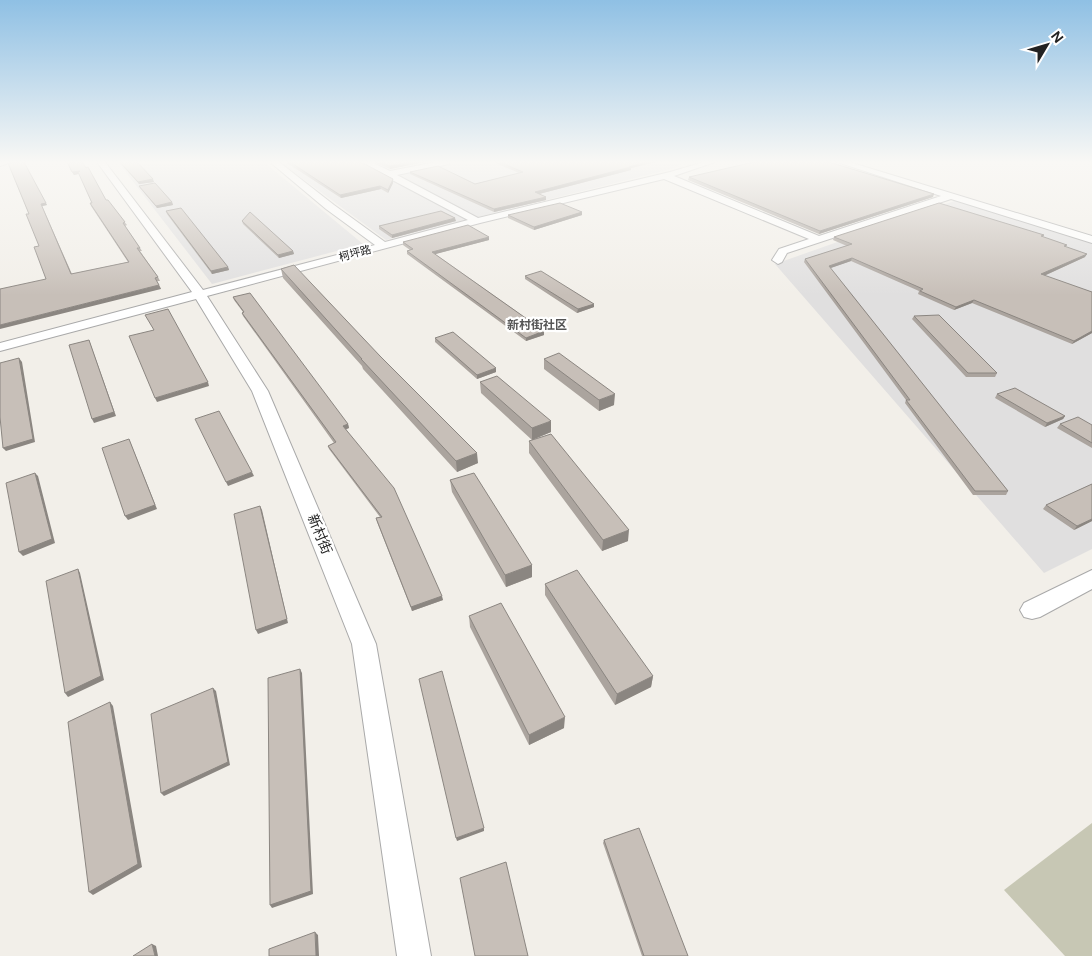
<svg xmlns="http://www.w3.org/2000/svg" width="1092" height="956" viewBox="0 0 1092 956" font-family="'DM Sans','Noto Sans SC',sans-serif">
<style>
.residential{fill:#e0dfdf}
.construction{fill:#c7c7b4}
.lines{fill:none;stroke-linecap:round;stroke-linejoin:round}
.minor-casing{stroke:#a9a9a9;stroke-width:2}
.minor{fill:#fff;fill-rule:evenodd}
.wall{fill:#aba49e}
.shaded-wall{fill:#8b8681}
.building{fill:#c7bfb8;stroke:#8b8681}
.labels{text-anchor:middle;dominant-baseline:central;stroke-width:4.5;stroke-linejoin:round;paint-order:stroke}
.far-street-label{font-size:11px;fill:#222;stroke:#fff}
.far-neighbourhood-label{font-size:12px;font-weight:bold;fill:#555;stroke:#fff}
.street-label{font-size:14px;fill:#222;stroke:#fff}
</style>
<rect width="100%" height="100%" fill="#f2efe9"/>
<path class="residential" d="M118 162H264L363 244 212 284Z
M280 162H363L391 177 458 162H686L671 169 386 240Z
M957 200 1092 243V549L1044 573 775 264Z"/>
<path class="construction" d="M1092 823V956H1065L1004 890Z"/>
<g class="lines">
<g class="minor-casing">
<path id="minor" d="M0 162H12L0 166Z
M97 162H105L203 290 375 245 326 209 270 162H279L334 205 385 242 468 220 362 164 361 162H371L390 171 436 162H450L449 164 397 175 478 218 670 172 704 162H715L674 176 819 236 941 196 837 162H849L1092 236V243L951 199 787 253 782 262 778 264 772 260 779 249 809 239 664 179 480 223 207 296 268 391 376 644 431 956H397L352 644 252 391 196 299 0 351V343L192 292Z
M1092 570V589L1040 617 1032 619 1024 617 1020 610 1024 603Z"/>
</g>
<use href="#minor" class="minor"/>
</g>
<path class="wall" d="M67 162 106 200 127 225 125 226 140 248 142 251H140L158 277 160 281H157L161 289 46 279 39 246 29 214 8 163 47 205 42 206 72 274 128 262 91 206 90 203H92L79 174 74 175Z
M119 162H137L154 182 139 184Z
M287 162H360L393 183 388 193 381 189 341 198 287 163Z
M374 162H425L390 169Z
M493 162H656L631 168V170L539 194 546 200 494 212 410 174V172L475 184 519 173Z
M689 177 933 197 819 234 688 180Z
M139 186 172 202 173 205 157 208 140 188Z
M166 211 228 267 229 270 212 274 167 214Z
M582 212V215L534 230 508 218V215Z
M242 221 293 251 294 254 279 258 243 224Z
M456 221 392 238 379 229V226Z
M1044 235 1043 237 1066 247 1085 257 1044 276 1092 292V333L1072 344 972 303 954 310 918 294 919 291 851 261 830 268 1008 491 1006 495H973L905 403 906 400 804 262 805 259 847 246 833 240 834 237Z
M489 240 435 254 544 331V335L526 341 407 254V251L410 250 403 245V242Z
M281 269 478 463 457 472 363 369 362 366 283 278Z
M525 276 594 307 577 313 525 279Z
M233 297 348 424 349 428 346 429 443 600 412 611 377 522 376 518 380 517 329 449 328 446 334 443 243 316 242 313 243 312 234 300Z
M914 316 997 373 995 377H966L912 319Z
M435 338 496 372 477 379 435 342Z
M544 359 614 405 599 411 544 369Z
M480 382 551 432 532 440 481 393Z
M997 394 1065 416 1063 419 1045 427 995 398Z
M1060 424 1092 425V448L1057 428Z
M529 441 628 541 602 551 529 453Z
M450 480 532 565V577L506 587 452 492Z
M1092 484V521L1074 530 1043 509 1046 505Z
M545 584 653 676 651 687 615 705 545 595Z
M469 616 564 728 529 745 470 627Z
M604 840 688 956H642L603 843Z"/>
<path class="shaded-wall" d="M412 162H425L390 169V166Z
M647 162H656L631 168V170L535 195V192Z
M80 171 81 173 74 175 72 172Z
M153 179 154 182 139 184 138 182Z
M393 179V183L388 193V190Z
M380 186 381 189 341 198 340 195Z
M934 194 933 197 819 234 820 231Z
M546 197V200L494 212V209Z
M172 202 173 205 157 208 156 206Z
M46 203 47 205 42 206 41 204Z
M582 212V215L534 230V227Z
M455 218 456 221 392 238V235Z
M489 237V240L432 255V252Z
M293 251 294 254 279 258 278 255Z
M1087 254 1085 257 1039 278 1041 274Z
M852 258 851 261 828 269 829 266Z
M228 267 229 270 212 274 211 271Z
M159 285 161 289 0 329V325Z
M974 300 972 303 954 310 956 307Z
M594 304V307L577 313 578 309Z
M544 331V335L526 341V338Z
M1092 331V333L1072 344 1074 341Z
M89 340 116 416 94 423 92 419Z
M19 358 22 362 35 442 6 451 3 448Z
M496 368V372L477 379V375Z
M208 382 209 386 157 402 155 398Z
M615 394 614 405 599 411V400Z
M1065 416 1063 419 1045 427 1047 423Z
M551 421V432L532 440V428Z
M348 424 349 428 344 430 343 426Z
M129 439 157 509 128 520 125 516Z
M477 453 478 463 457 472 456 461Z
M252 472 254 476 228 486 226 482Z
M35 473 38 476 55 543 23 556 19 552Z
M260 506 262 510 288 623 258 634 256 630Z
M1092 519V521L1074 530 1077 526Z
M629 530 628 541 602 551 603 540Z
M532 565V577L506 587 505 575Z
M78 569 80 573 104 680 68 697 65 693Z
M442 596 443 600 412 611 411 607Z
M300 669 302 673 313 894 272 908 270 905Z
M653 676 651 687 615 705 617 694Z
M213 688 216 691 230 765 164 796 161 793Z
M110 702 113 706 142 867 93 895 89 892Z
M565 717 564 728 529 745V735Z
M484 828V831L457 841 456 838Z
M315 932 318 935 319 956H316Z
M152 944 156 946 158 956H155Z"/>
<path class="building" d="M16 162H24L46 203 41 204 71 274 129 262 90 203H92L78 172 80 171 72 172 67 162H82L86 168 88 167 106 200H108L125 222 123 223 140 248H137L158 277 155 278 159 285 0 325V289L46 279 34 247 39 246 26 214H29L8 163Z
M120 162H137L153 179 138 182Z
M290 162H361L393 179 388 190 380 186 340 195Z
M381 162H412L390 166Z
M499 162H647L629 167H631L535 192 546 197 494 209 410 172 438 166 475 184 523 172Z
M754 162H829L934 194 820 231 689 177Z
M155 183 172 202 156 206 139 186Z
M560 203 582 212 534 227 508 215Z
M939 203 1044 235 1041 236 1067 245 1064 246 1087 254 1041 274 1092 292V331L1074 341 974 300 956 307 920 291 923 289 852 258 829 266 1008 491H975L906 400H910L805 259 852 244 834 237Z
M181 208 228 267 211 271 166 211Z
M441 211 455 218 392 235 379 226Z
M250 212 293 251 278 255 242 221Z
M468 225 489 237 432 252 544 331 526 338 407 251 413 249 403 242Z
M294 265 380 356 477 453 456 461 361 359H362L281 269Z
M541 271 594 304 578 309 525 276Z
M250 293 348 424 343 426 394 488 442 596 411 607 376 518 382 517 328 446 336 442 242 313 244 312 233 297Z
M168 309 208 382 155 398 129 336 154 330 145 315Z
M939 315 997 373H968L914 316Z
M453 332 496 368 477 375 435 338Z
M89 340 114 412 92 419 69 345Z
M559 353 615 394 599 400 544 359Z
M19 358 33 439 3 448 0 417V363Z
M497 376 551 421 532 428 480 382Z
M1015 388 1065 416 1047 423 997 394Z
M219 411 252 472 226 482 195 419Z
M1078 417 1092 425V443L1060 424Z
M551 434 629 530 603 540 529 441Z
M129 439 155 505 125 516 102 448Z
M35 473 52 539 19 552 6 483Z
M474 473 532 565 505 575 450 480Z
M1092 484V519L1077 526 1046 505Z
M260 506 287 619 256 630 234 514Z
M78 569 101 676 65 693 46 581Z
M577 570 653 676 617 694 545 584Z
M501 603 565 717 529 735 469 616Z
M300 669 311 891 270 905 268 678Z
M442 671 484 828 456 838 419 679Z
M213 688 228 762 161 793 151 714Z
M110 702 138 864 89 892 68 722Z
M639 828 688 956H644L604 840Z
M506 862 528 956H475L460 878Z
M315 932 316 956H269V949Z
M152 944 155 956H133Z"/>
<linearGradient id="sky" x2="0" y2="1"><stop stop-color="#8fc0e4"/><stop offset="0.55" stop-color="#f9f8f5"/><stop offset="1" stop-color="#f9f8f5" stop-opacity="0"/></linearGradient>
<rect width="1092" height="295" fill="url(#sky)"/>
<g class="labels">
<g class="far-street-label">
<text transform="translate(355 253) rotate(-15)">柯坪路</text>
</g>
<g class="far-neighbourhood-label">
<text x="537" y="325">新村街社区</text>
</g>
<g class="street-label">
<text transform="translate(320 534) rotate(68)">新村街</text>
</g>
</g>
<g transform="translate(1047 45) rotate(52)" stroke="#ffffff" stroke-width="4" paint-order="stroke">
<path d="M0-4L9 19L0 12L-9 19Z" fill="#222222"/>
<text y="-8" font-size="14" font-weight="bold" text-anchor="middle" fill="#222222">N</text>
</g>
</svg>
